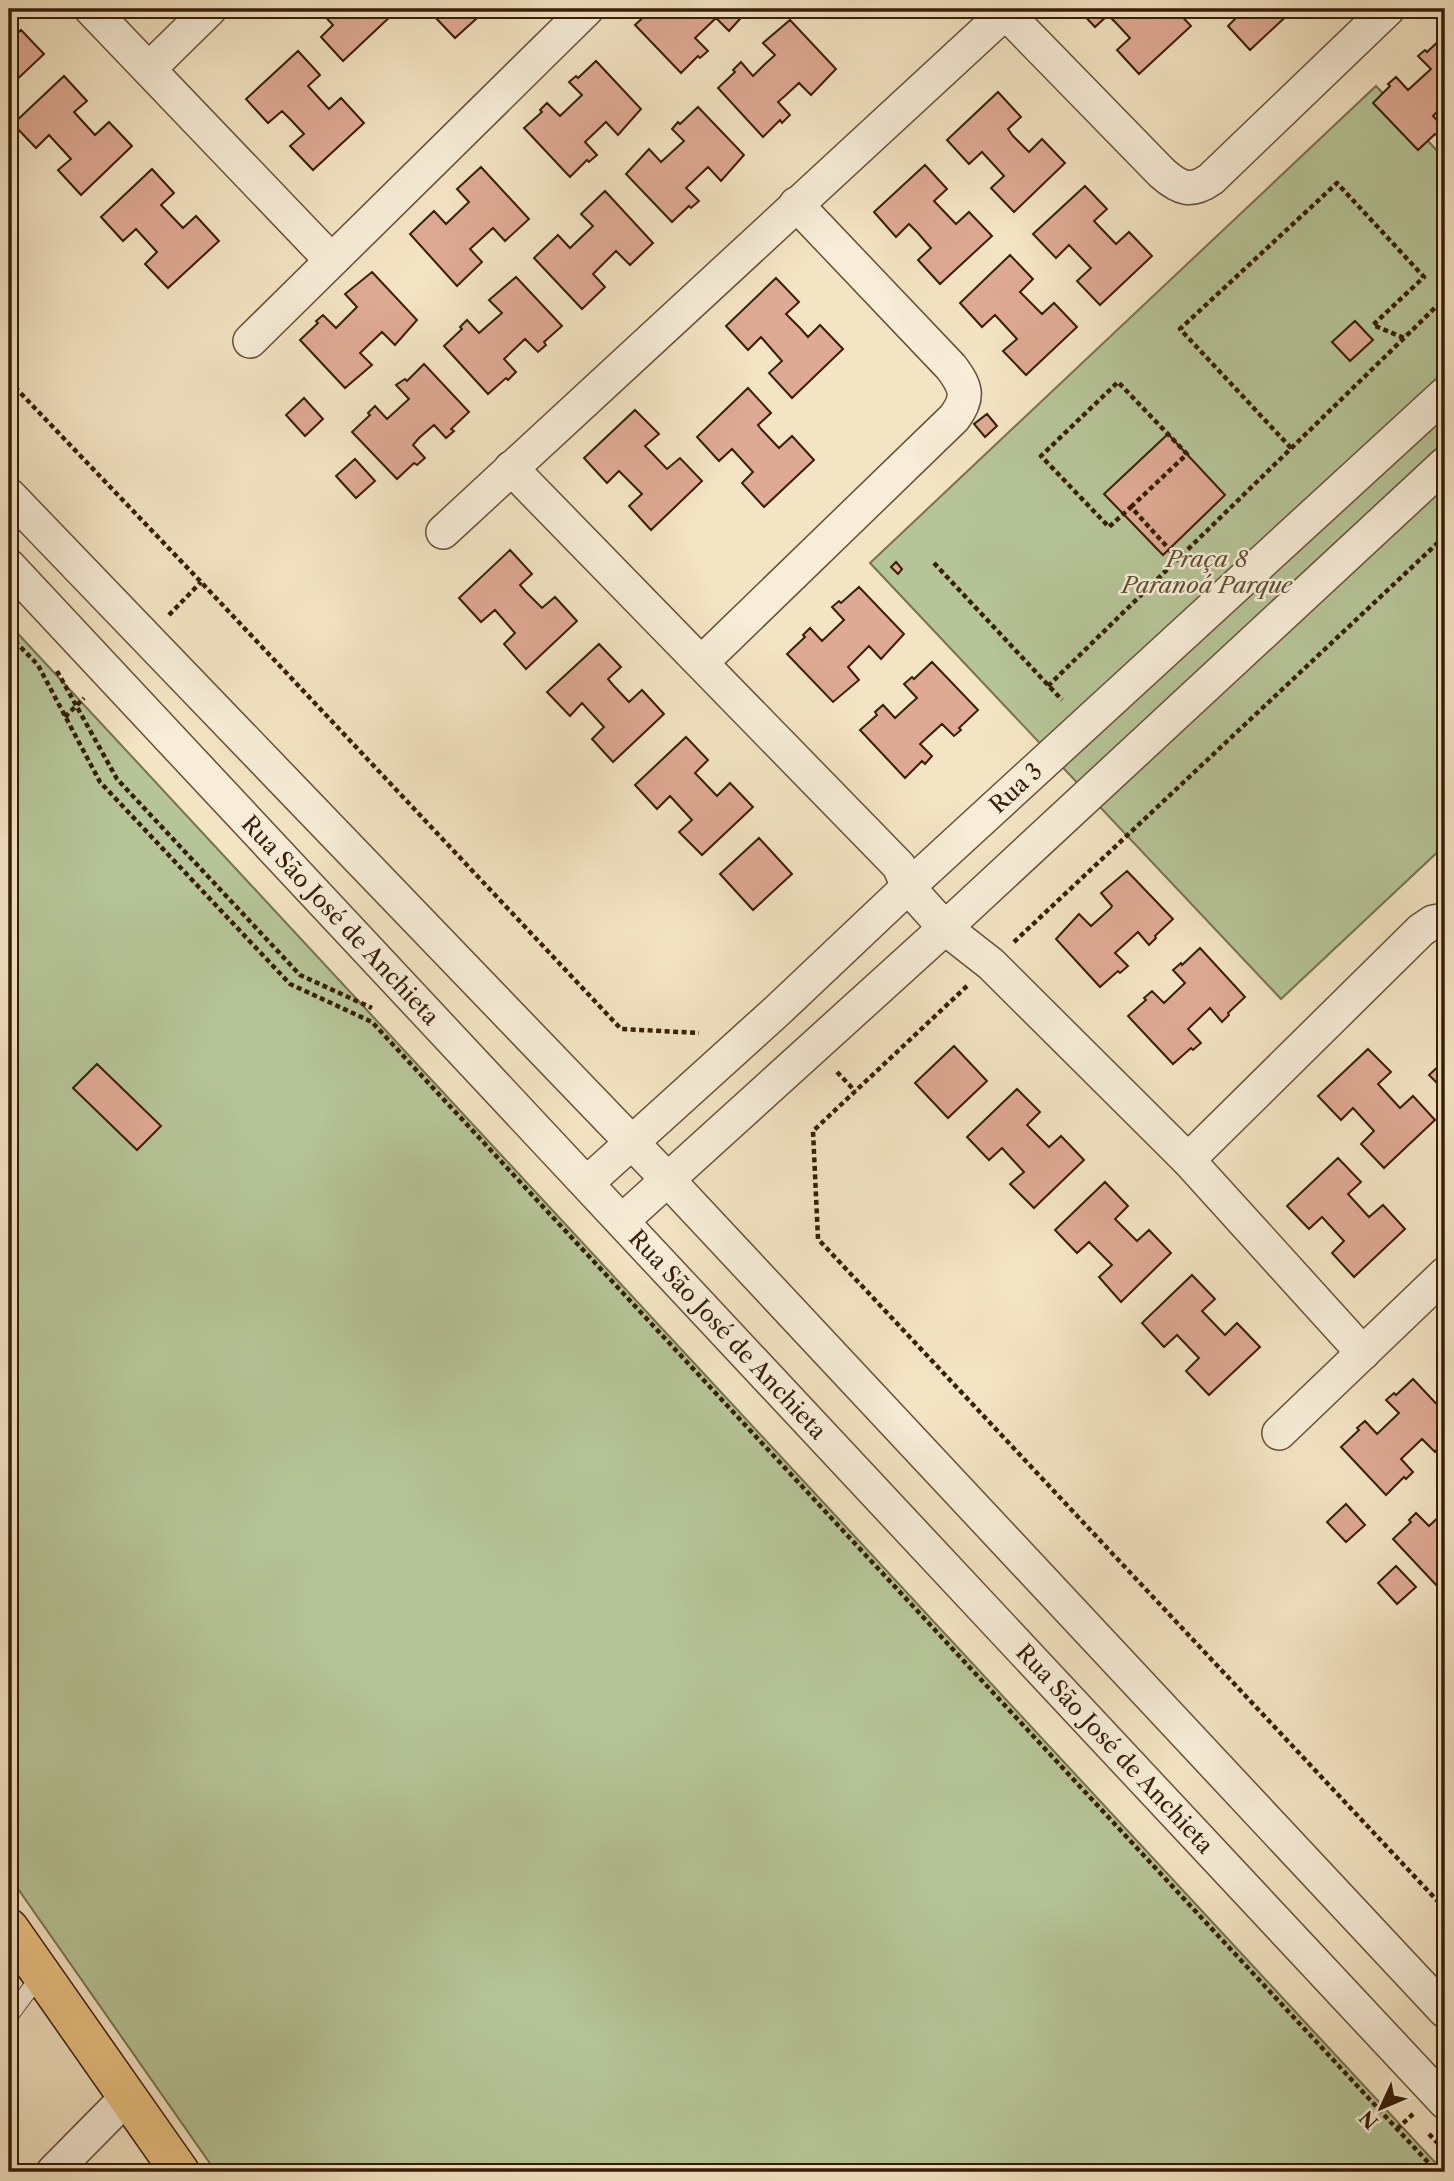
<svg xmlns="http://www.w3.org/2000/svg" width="1454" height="2181" viewBox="0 0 1454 2181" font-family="'Libre Caslon Text',serif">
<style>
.green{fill:#b6c598;stroke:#777150;stroke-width:2}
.building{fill:#dfaa94;stroke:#381d08;stroke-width:2}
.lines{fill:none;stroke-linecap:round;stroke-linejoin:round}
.service-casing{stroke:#674f37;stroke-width:18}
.minor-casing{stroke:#674f37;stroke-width:36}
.primary-casing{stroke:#381d08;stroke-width:41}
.path{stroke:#381d08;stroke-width:4.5;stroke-dasharray:5 3.5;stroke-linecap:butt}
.service{stroke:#f7edd8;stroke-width:16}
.minor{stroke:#f7edd8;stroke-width:33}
.primary{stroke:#eac282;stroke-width:38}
.labels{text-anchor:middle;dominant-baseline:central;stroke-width:5;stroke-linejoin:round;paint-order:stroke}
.park-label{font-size:23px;font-style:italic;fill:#5e4f33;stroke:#f7edd8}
.street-label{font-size:23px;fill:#381d08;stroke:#f7edd8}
</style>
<rect width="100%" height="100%" fill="#f3e4c3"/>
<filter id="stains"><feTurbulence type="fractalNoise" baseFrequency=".00286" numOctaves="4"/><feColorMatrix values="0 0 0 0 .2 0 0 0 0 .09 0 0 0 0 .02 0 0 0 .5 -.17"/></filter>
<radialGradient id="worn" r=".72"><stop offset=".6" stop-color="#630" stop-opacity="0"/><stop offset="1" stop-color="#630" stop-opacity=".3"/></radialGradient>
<path class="green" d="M1376 86 1445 159V845L1281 999 870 563Z
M9 624 1444 2172H216L9 1876Z"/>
<path class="building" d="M318 9H390L394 13 343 61 321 37 333 25Z
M440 9H487L455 38 433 15Z
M652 9H667L671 12 674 9H749L729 31 716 18 695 38 708 51 700 58 698 56 681 73 635 25Z
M1078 9H1150L1155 14 1160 9H1175L1191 26 1139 74 1117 50 1130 38 1117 24 1108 15 1095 27Z
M1235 9H1294L1250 50 1228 26 1240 14Z
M790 20 836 69 811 95 799 83 786 95 778 102 790 115 782 123 780 120 763 137 718 88 735 72 733 70 741 62 753 76 764 65 775 55 763 43Z
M21 30 44 54 9 87V41Z
M1445 35V104L1433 116 1445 129 1438 136 1435 134 1418 150 1373 103 1390 86 1388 84 1396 77 1408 90 1431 69 1418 56 1425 50 1427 52Z
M298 51 320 75 308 86 329 109 341 98 364 123 313 170 290 146 304 134 291 120 282 111 268 123 246 99Z
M596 61 641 109 618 135 606 122 585 142 597 155 589 162 587 160 570 177 524 128 542 112 540 110 547 103 560 116 582 95 569 82 576 76 578 78Z
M64 76 87 101 74 112 95 135 109 122 132 146 81 195 58 170 71 159 49 135 36 148 13 124Z
M998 92 1021 117 1008 129 1013 136 1029 152 1042 139 1065 163 1014 212 991 188 1004 176 982 152 969 164 947 140Z
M698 107 744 155 721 181 708 167 686 188 699 201 691 208 689 206 672 222 626 174 649 149 661 162 684 141 672 129 678 122 680 124Z
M925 165 947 189 934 201 956 224 969 212 992 236 940 284 918 260 931 248 918 233 909 224 896 237 874 212Z
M481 167 529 219 505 241 493 228 470 249 482 262 457 286 410 234 434 211 446 224 469 202 457 189Z
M152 169 174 193 161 205 183 228 196 216 219 241 168 288 145 264 157 252 136 229 123 241 101 217Z
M1085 186 1107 209 1094 221 1116 244 1129 232 1152 256 1100 305 1077 281 1091 268 1069 245 1056 258 1033 234Z
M605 191 653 243 630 265 616 251 593 274 605 287 582 309 534 258 558 235 570 248 593 226 581 214Z
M1010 255 1033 279 1020 292 1042 314 1054 303 1077 327 1026 375 1003 351 1017 339 995 315 982 327 960 303Z
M372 272 417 320 395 345 382 332 360 353 372 365 345 388 300 340 318 323 316 321 323 315 336 328 357 307 345 294Z
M516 277 562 326 544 342 546 345 538 352 525 339 504 359 516 372 508 380 506 378 488 394 444 346 462 329 460 327 467 320 479 333 502 313 489 300Z
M776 278 799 302 786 314 800 328 808 337 820 325 843 349 792 398 769 373 782 361 761 337 748 350 726 326Z
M1355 321 1373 340 1350 361 1332 342Z
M424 364 469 412 451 429 454 431 446 438 434 425 419 438 413 445 425 458 417 465 414 463 397 479 352 432 370 415 368 413 375 406 387 419 409 399 396 385 405 379 407 381Z
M748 388 771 413 758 425 762 430 779 448 792 436 814 460 764 507 742 483 753 472 732 449 719 461 697 437Z
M304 398 323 419 305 436 286 415Z
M635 410 659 434 645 446 667 469 680 458 702 481 651 530 629 506 642 494 619 471 607 483 584 458Z
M987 414 997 426 985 437 974 424Z
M1168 434 1225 495 1163 555 1104 494Z
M355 459 375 481 356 498 336 476Z
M510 550 532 574 520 585 526 592 542 608 555 597 577 621 526 669 504 644 515 633 495 610 481 622 459 598Z
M896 562 902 569 898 574 891 567Z
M859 587 904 634 881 659 869 646 848 667 859 680 833 702 787 654 805 637 803 635 810 628 822 641 844 620 832 607 839 601 841 603Z
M599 644 621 667 608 679 613 685 629 702 642 690 664 714 613 762 592 739 604 727 582 703 570 716 547 692Z
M932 662 978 710 959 728 961 730 954 736 942 724 920 744 932 756 925 764 922 761 905 778 860 730 877 715 875 712 883 705 895 718 908 706 917 698 904 684 912 677 914 679Z
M686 737 708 760 695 773 717 796 730 783 753 807 702 855 679 832 692 820 670 796 657 809 635 785Z
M759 838 792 874 753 910 720 874Z
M1127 871 1173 919 1155 936 1156 938 1149 945 1138 932 1115 953 1128 966 1120 973 1118 971 1100 987 1056 939 1079 914 1091 926 1111 908 1112 906 1101 893Z
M1200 948 1245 997 1228 1013 1229 1015 1222 1022 1210 1008 1188 1029 1201 1043 1193 1050 1191 1048 1173 1064 1128 1016 1146 1000 1144 998 1152 991 1164 1003 1185 983 1173 970 1181 963 1182 965Z
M954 1046 987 1081 948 1118 915 1083Z
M1368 1049 1391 1072 1378 1084 1400 1108 1413 1096 1435 1120 1384 1168 1361 1144 1374 1131 1353 1108 1341 1120 1318 1096Z
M1445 1060V1091L1429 1075Z
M97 1064 161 1126 137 1150 73 1088Z
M1017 1089 1040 1112 1027 1125 1049 1147 1061 1136 1084 1160 1034 1208 1010 1184 1024 1172 1002 1148 989 1160 967 1137Z
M1338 1158 1361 1182 1348 1194 1369 1217 1383 1205 1405 1229 1354 1277 1332 1253 1344 1241 1322 1217 1309 1229 1287 1206Z
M1105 1182 1128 1206 1115 1219 1137 1241 1149 1230 1171 1253 1121 1302 1099 1277 1112 1265 1089 1242 1077 1253 1055 1230Z
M1192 1275 1215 1299 1202 1311 1225 1335 1237 1323 1260 1347 1209 1395 1186 1371 1199 1358 1177 1335 1164 1347 1142 1323Z
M1413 1379 1445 1413V1438L1435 1452 1422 1439 1401 1459 1413 1472 1406 1479 1404 1477 1386 1495 1341 1447 1359 1430 1357 1428 1365 1421 1377 1434 1399 1413 1386 1400 1394 1393 1396 1395Z
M1445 1486V1500L1438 1493Z
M1346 1504 1365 1525 1346 1542 1327 1522Z
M1445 1511V1580L1438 1587 1393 1539 1411 1522 1409 1520 1416 1513 1429 1526Z
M1396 1566 1416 1587 1397 1604 1378 1583Z"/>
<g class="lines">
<g class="service-casing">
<path id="service" d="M9 2017 41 1974"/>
</g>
<g class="minor-casing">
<g id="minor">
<path d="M91 9 331 260"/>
<path d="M1005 12 1162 173C1180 189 1191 193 1211 179L1388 9"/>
<path d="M149 69 210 9"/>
<path d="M250 341 587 9"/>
<path d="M511 468 899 866 908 887 945 928 991 964 1188 1160 1363 1353"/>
<path d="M9 495 668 1180 1445 2011"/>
<path d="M443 532 1009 9"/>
<path id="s1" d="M9 566 1445 2102"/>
<path d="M702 662 954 418C970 397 966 387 951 367L796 204"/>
<path d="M1188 1160 1421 930 1433 922 1445 920"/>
<path id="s2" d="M587 1183 778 1010 908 887 1445 394"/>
<path d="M622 1221 945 928 1445 464"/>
<path d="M1279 1433 1445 1274"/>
<path d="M53 2172 127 2097"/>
</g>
</g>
<g class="primary-casing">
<path id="primary" d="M9 1928 180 2172"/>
</g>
<path class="path" d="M9 381 201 582 621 1029 699 1033
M1291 448 1180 329 1337 183 1424 277 1373 325 1404 338
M1131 507 1187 454 1118 382 1041 456 1109 527 1131 507 1178 559
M934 563 1062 700
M169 615 201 582
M9 635 38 665 100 782 290 984 372 1022 1437 2172
M57 671 117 779 300 975 372 1008
M1048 686 1445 298
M65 717 84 698
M1014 942 1445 536
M967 986 813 1131 818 1239 1445 1909
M837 1072 855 1091
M1397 2129 1413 2114
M1429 2134 1445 2151"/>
<use href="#service" class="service"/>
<use href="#minor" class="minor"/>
<use href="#primary" class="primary"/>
</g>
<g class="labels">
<g class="park-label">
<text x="1207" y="559">Praça 8<tspan x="1207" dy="26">Paranoá Parque</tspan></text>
</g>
<g class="street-label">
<text stroke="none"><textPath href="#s2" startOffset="583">Rua 3</textPath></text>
<text stroke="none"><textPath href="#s1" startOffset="485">Rua São José de Anchieta</textPath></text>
<text stroke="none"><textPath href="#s1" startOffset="1052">Rua São José de Anchieta</textPath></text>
<text stroke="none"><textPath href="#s1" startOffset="1619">Rua São José de Anchieta</textPath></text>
</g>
</g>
<rect width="1454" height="2181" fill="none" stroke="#f3e4c3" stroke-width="35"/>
<rect x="10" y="10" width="1433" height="2160" fill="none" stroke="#381d08" stroke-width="3.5"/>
<rect x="18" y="18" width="1419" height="2146" fill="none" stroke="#381d08" stroke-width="2"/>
<g transform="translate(1381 2108) rotate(226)" stroke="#f7edd8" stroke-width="5" paint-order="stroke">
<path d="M0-5L12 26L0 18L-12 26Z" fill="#381d08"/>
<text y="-10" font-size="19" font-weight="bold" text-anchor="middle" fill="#381d08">N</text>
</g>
<rect width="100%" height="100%" filter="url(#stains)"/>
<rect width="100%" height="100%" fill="url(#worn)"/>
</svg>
